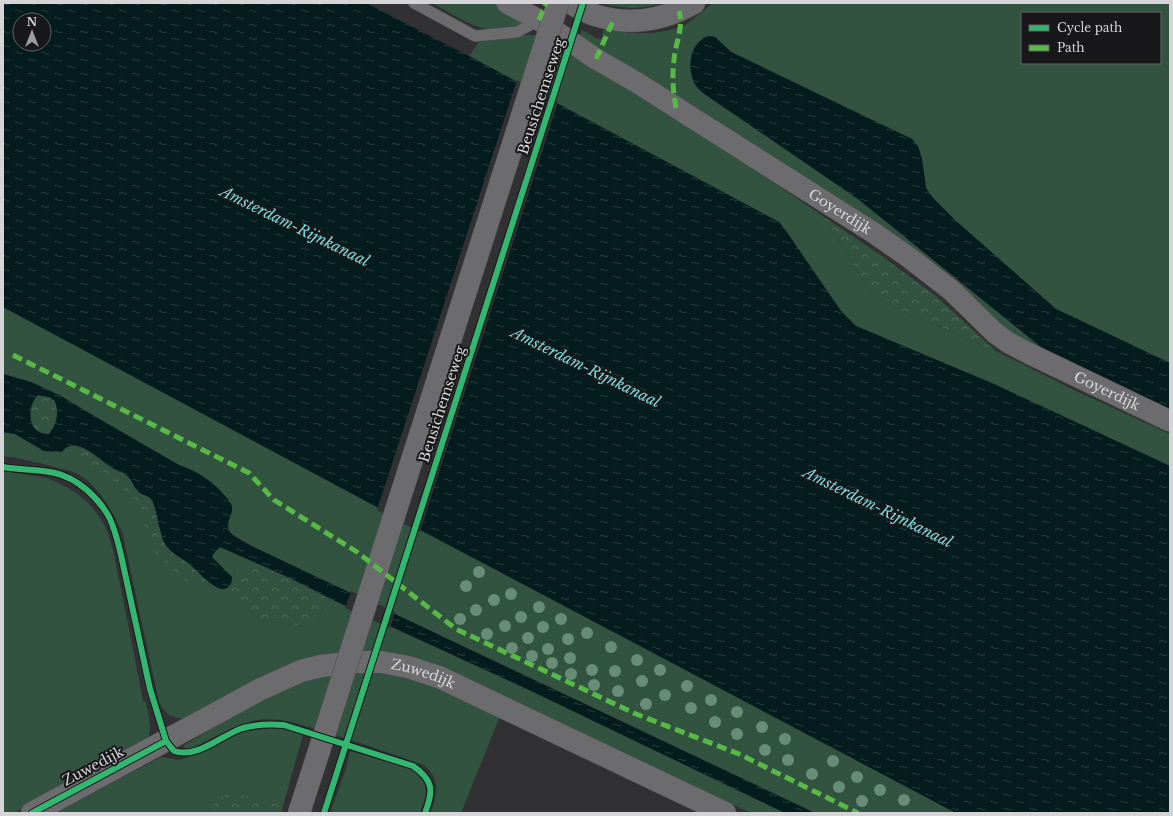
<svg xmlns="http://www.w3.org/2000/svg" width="1173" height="816" viewBox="0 0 1173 816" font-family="'Libre Baskerville',serif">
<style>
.green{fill:#325340;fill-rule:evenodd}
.forest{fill:url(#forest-crowns)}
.water{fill:url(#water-ripples);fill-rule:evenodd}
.pier{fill:#313134}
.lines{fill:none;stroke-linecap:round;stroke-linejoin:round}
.service-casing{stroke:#4e4e51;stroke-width:12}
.minor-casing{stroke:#4e4e51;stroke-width:22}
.tertiary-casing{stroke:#4e4e51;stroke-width:23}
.service{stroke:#6c6c6e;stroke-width:11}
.minor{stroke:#6c6c6e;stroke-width:21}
.tertiary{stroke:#6c6c6e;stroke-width:22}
.tertiary-bridge-casing{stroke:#4e4e51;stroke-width:23;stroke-linecap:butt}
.tertiary-bridge{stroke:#6c6c6e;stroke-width:22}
.quiet{stroke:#58b947;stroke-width:5;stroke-dasharray:10 5;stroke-linecap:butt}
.cycleway-casing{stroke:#18181a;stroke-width:8}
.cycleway{stroke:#33b770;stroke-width:6}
.tree{fill:#678c78}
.labels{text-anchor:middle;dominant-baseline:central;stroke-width:4;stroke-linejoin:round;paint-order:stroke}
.street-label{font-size:14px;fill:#d5d5d8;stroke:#18181a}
.water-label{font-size:15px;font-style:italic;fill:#7ddadd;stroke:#18181a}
</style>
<defs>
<pattern id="forest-crowns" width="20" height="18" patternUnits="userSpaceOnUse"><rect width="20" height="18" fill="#325340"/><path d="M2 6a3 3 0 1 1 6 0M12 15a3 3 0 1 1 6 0" fill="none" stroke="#4f6b5b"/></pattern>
<pattern id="water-ripples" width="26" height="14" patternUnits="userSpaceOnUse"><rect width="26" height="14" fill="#041c1d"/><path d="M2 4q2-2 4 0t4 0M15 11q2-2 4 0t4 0" fill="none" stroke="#283c3d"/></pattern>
</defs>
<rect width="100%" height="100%" fill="#313134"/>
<path class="green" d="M432 3H496L529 23C516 26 502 30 489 29 473 28 447 11 432 3Z
M600 3H663C642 10 620 9 600 3Z
M713 3H1170V363L1056 309 955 220 934 199 926 188 922 159 918 146 912 139 731 52 715 37 709 36 703 37V93L858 199 1044 350 1170 409V416L1058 364 578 41 582 30 596 38 601 39 602 37 604 27 629 33H651L666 31 684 26ZM1022 13H1160V63H1022Z
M526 35H541L631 86 823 216 871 293 878 299 895 308 996 351 1076 391 1170 434V466L994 384 856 326 841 311 786 231 779 222 469 56 479 42 511 36Z
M3 307 375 506 956 813H815L262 551 231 534C226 525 229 518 232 509 222 486 202 473 179 465L89 413 61 396 31 382 3 374Z
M3 432 15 434 44 451 65 448 72 445 83 447 111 468 188 563 219 588H227L261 621 306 626 317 623 323 608 326 596 527 689 785 813H751L536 713 383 652 188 719C172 718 167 716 159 702L123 535C115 514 98 485 78 474 71 470 62 469 54 467 37 462 20 458 3 456Z
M3 471 47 478C68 487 85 496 98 515 111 532 114 555 118 575 127 617 135 659 143 701L146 702C148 715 153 727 147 740L14 813H3Z
M220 547 250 560 249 568 229 575 212 557 218 548Z
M357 672 405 676 435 686 500 716 461 813H430C438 794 441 780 424 765 391 754 359 742 325 732 303 725 276 715 253 721 231 727 209 740 189 750H185L183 746 230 717 289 687 319 677Z
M270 728H283L303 735 283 806 257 797 211 808 207 813H55L161 757 179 760 189 757 243 732Z
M350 751 411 769C431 783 427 793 420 813H330L346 769Z"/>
<path class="forest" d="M823 216 886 259 936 296 996 351 895 308 878 299 871 293Z
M38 395 49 397 56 401C59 415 57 423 49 434 27 436 26 406 38 395Z
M83 447 102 459 111 468 125 474 132 481 134 487 141 494 150 497C159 512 156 530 165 544 171 554 181 557 189 564 196 570 203 576 210 582L199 587H192L150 548 144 535V517L139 503 100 469 84 463 80 457Z
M250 560 290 578 326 596 323 608 317 623 306 626 261 621 227 588 230 586 232 577 229 575 248 568Z
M229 794 257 797 283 806 281 813H207L220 797Z"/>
<path class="water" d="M3 3H366L469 56 779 222 786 231 841 311 856 326 994 384 1170 466V813H956L375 506 3 307ZM20 20H44V44H20Z
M709 36 715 37 731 52 912 139 918 146 922 159 926 188 934 199 955 220 1056 309 1170 363V409L1045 350 858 199 703 93C699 89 694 85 693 80 687 64 691 41 709 36Z
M3 374 31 382 61 396 89 413 179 465C199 472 213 482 227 498 229 501 233 505 232 509 232 517 224 524 230 532 234 538 255 548 262 551L815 813H785L527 689 333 600 290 578 220 547 213 554 212 557 232 577C232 582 231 585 227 588 224 589 222 590 218 588 207 583 198 571 188 563 180 557 171 553 165 544 158 532 158 505 150 498 147 495 142 495 139 492 134 487 132 481 127 475 122 471 116 470 111 467 98 459 75 434 62 452L44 451 15 434 3 432ZM38 395 49 397 55 401C59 415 57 423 49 434 27 436 26 406 38 395Z"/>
<path class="pier" d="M517 80 558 102 420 532 377 510Z
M351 591 395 612 390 628 345 608Z"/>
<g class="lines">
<g class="service-casing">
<path id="service" d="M414 3 475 36 517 32 539 20"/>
</g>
<g class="minor-casing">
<g id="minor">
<path id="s1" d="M507 3 539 20 596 59 636 82 874 233 907 256 951 290 995 333 1009 343 1028 353 1170 421"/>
</g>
</g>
<g class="tertiary-casing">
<g id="tertiary">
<path d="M570 3C579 7 588 14 598 16 632 26 664 20 694 3"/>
<path id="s2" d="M32 813 261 689 301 671 321 666 356 662H381L408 667 439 677 725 813"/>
<path d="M299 813 319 751"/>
</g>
</g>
<use href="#service" class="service"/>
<use href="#minor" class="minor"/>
<use href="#tertiary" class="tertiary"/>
<g class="tertiary-bridge-casing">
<path id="tertiary-bridge" d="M319 751 558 3"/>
</g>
<use href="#tertiary-bridge" class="tertiary-bridge"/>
<path class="quiet" d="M539 20 546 3
M596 59 614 19
M676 108C673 92 672 77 674 60 675 44 684 28 679 11
M13 355 249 473 274 500 357 552 456 629 636 714 739 754 858 813"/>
<g class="cycleway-casing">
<path id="cycleway" d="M3 467C20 470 38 469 55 473 77 478 98 497 109 517 115 529 118 542 121 555L150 689 166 741 174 751C198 759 221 735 243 728 257 724 270 724 284 725L413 766C433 780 434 790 425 813
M32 813 166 741
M324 813 583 3"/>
</g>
<use href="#cycleway" class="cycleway"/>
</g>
<g class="tree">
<circle cx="479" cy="572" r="6"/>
<circle cx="466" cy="586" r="6"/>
<circle cx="511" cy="594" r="6"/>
<circle cx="494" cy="600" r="6"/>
<circle cx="539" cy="607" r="6"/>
<circle cx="476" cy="610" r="6"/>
<circle cx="521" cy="617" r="6"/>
<circle cx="460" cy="619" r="6"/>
<circle cx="561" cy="619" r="6"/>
<circle cx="505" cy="626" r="6"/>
<circle cx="543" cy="627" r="6"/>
<circle cx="587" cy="633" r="6"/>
<circle cx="487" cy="634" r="6"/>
<circle cx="528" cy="638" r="6"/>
<circle cx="568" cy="639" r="6"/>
<circle cx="611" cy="647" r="6"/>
<circle cx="512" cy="648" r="6"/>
<circle cx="548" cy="649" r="6"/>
<circle cx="532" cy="656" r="6"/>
<circle cx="570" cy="658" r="6"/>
<circle cx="637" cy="660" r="6"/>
<circle cx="552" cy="663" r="6"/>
<circle cx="592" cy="670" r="6"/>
<circle cx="660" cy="670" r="6"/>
<circle cx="615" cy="671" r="6"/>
<circle cx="571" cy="674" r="6"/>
<circle cx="642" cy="681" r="6"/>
<circle cx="594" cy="685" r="6"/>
<circle cx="687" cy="686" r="6"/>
<circle cx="618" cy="691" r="6"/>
<circle cx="665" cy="695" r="6"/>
<circle cx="711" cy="700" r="6"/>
<circle cx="646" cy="704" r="6"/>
<circle cx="691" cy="708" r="6"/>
<circle cx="737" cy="712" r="6"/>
<circle cx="715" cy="722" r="6"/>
<circle cx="762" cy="727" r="6"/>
<circle cx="737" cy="734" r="6"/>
<circle cx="785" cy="739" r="6"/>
<circle cx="765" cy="750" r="6"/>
<circle cx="788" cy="760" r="6"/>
<circle cx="833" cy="761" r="6"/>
<circle cx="812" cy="774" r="6"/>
<circle cx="857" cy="777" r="6"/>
<circle cx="839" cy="787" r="6"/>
<circle cx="880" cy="790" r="6"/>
<circle cx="904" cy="800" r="6"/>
<circle cx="862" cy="801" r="6"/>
</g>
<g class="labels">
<g class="street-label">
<text transform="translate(541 96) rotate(-72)">Beusichemseweg</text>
<text stroke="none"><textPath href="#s1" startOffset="393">Goyerdijk</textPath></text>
<text stroke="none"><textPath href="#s1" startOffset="717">Goyerdijk</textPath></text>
<text transform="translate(442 404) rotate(-72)">Beusichemseweg</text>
<text stroke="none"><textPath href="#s2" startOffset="429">Zuwedijk</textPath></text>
<text transform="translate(93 766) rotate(-28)">Zuwedijk</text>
</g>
<g class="water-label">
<text transform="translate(295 226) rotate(26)">Amsterdam-Rijnkanaal</text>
<text transform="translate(586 367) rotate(26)">Amsterdam-Rijnkanaal</text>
<text transform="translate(878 507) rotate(26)">Amsterdam-Rijnkanaal</text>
</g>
</g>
<rect width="1173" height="816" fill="none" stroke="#d5d5d8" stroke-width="8"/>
<rect x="1021" y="12" width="140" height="52" fill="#18181a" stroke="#646466"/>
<rect x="1029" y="25" width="20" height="6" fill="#33b770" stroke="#646466"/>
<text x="1057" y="32" font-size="12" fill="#d5d5d8">Cycle path</text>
<rect x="1029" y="45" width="20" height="6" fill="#58b947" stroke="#646466"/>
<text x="1057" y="52" font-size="12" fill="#d5d5d8">Path</text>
<g transform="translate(32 32)"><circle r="19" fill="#18181a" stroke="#646466"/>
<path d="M0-3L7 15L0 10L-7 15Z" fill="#9c9c9f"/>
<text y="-6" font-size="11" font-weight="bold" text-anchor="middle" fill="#d5d5d8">N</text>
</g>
</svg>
